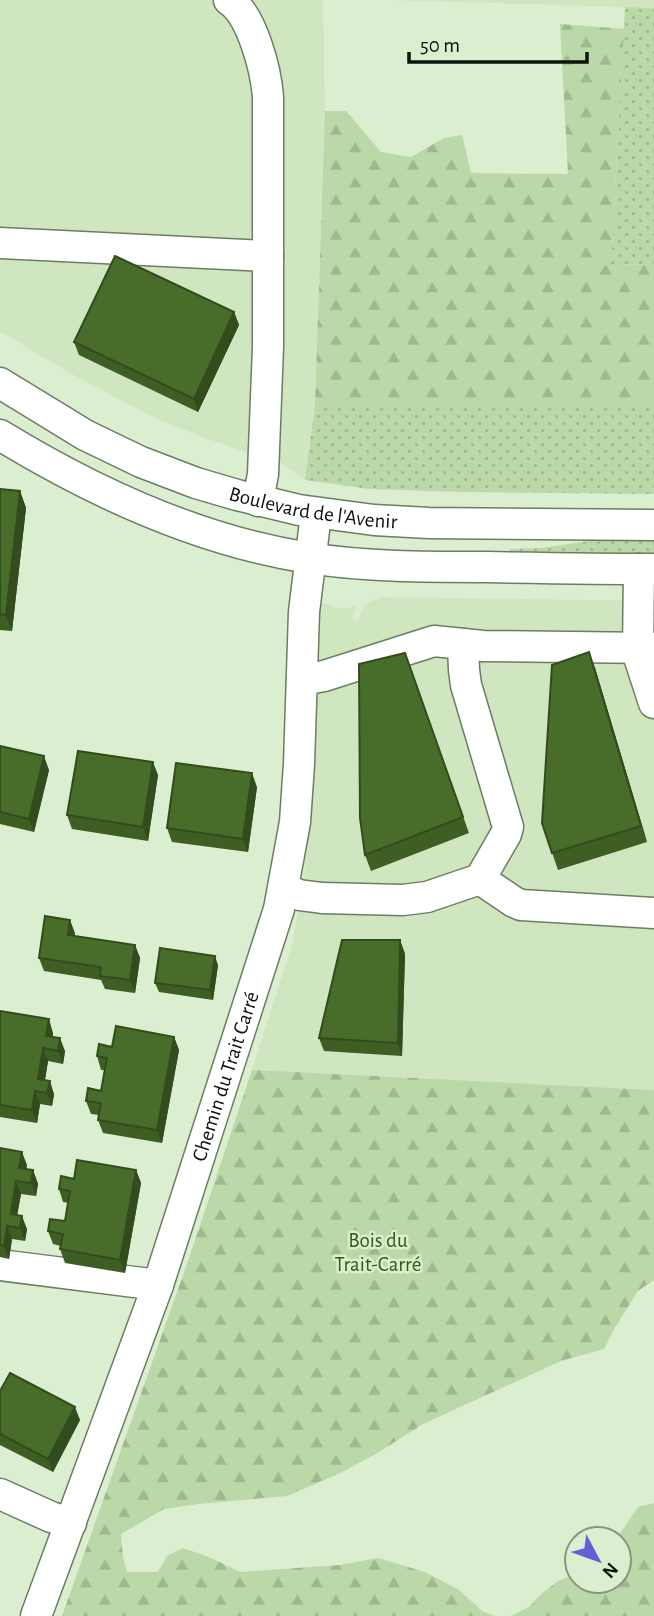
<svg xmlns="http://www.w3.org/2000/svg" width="654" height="1616" viewBox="0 0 654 1616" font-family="'Alegreya Sans',sans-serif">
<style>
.built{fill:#cfe6c0}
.grass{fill:url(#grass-dots)}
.forest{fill:url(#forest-firs)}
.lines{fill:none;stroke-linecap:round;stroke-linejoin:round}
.minor-casing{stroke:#6c7d62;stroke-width:33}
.minor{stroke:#fff;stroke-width:30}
.wall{fill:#3e5e24}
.shaded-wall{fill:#324c1d}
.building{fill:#486d2a;stroke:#324c1d;stroke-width:2}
.labels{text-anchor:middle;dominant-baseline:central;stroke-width:5;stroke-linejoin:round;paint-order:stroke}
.street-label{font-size:21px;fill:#0c1308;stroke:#dbeecf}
.park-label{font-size:21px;fill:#345a11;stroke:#dbeecf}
</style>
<defs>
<pattern id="grass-dots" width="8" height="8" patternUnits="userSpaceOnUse" patternTransform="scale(1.75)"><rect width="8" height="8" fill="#bbd8a8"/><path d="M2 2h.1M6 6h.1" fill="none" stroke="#a0b88f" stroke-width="1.8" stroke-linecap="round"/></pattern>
<pattern id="forest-firs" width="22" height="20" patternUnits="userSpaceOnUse" patternTransform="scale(1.75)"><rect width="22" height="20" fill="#bbd8a8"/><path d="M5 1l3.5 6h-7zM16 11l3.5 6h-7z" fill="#a0b88f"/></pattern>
</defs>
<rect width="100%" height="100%" fill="#dbeecf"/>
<path class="built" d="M0 0H323L325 111 315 405 305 480 273 458 249 453 202 437 147 414 70 373 0 331Z
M387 0H654V8L625 7Z
M382 597 654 601V1090L252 1070 291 948 304 882 317 615 323 603 341 609 356 606 352 620 359 619 363 607 371 601Z"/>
<path class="grass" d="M625 7 654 8V265L611 264Z
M315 405H654V494L464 492 370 489 305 480Z
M610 538 654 539V554L510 553 509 549 541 548Z"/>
<path class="forest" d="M560 24 624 29 611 264 654 265V405H315L325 111H346L381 152 411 157 444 138 462 135 471 173 568 174Z
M252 1070 654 1090V1280L638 1291 614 1329 604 1349 561 1361 423 1424 376 1454 340 1473 287 1496 198 1504 164 1509 121 1534 123 1558 127 1572H158L167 1556 183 1548 209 1557 240 1572 340 1565 378 1558 425 1572 459 1590 482 1611 495 1616H62L187 1264Z
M654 1503V1616H511L529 1607 540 1595 558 1581 577 1573V1581H619V1539H616L638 1507Z"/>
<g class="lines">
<g class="minor-casing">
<g id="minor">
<path d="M229 0C252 15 266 70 268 97V347L263 474 258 501"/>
<path d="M0 243 268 256"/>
<path id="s1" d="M0 383 85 435 141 462 196 483 237 495 299 510 374 520 429 523 654 525"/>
<path d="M0 435C95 493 199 541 309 558 366 567 426 567 484 567 541 568 597 569 654 569"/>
<path d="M639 569 638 654 654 703"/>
<path d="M302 680 324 676 434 641 483 646 654 648"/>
<path d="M480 879 514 902 521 905 654 913"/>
<path d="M284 888 299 895 322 898 403 900 427 897 480 879 506 834 508 827 466 685 464 670 463 644"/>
<path d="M0 1265 158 1285"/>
<path d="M0 1494 51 1517 71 1523"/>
<path id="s2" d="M36 1616 158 1285 279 909 295 822 299 764 304 612 316 514"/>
</g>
</g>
<use href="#minor" class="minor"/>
</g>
<path class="wall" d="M234 312 239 325 198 412 79 355 74 342Z
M0 489 20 491 26 508 12 631 0 630Z
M405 653 469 833 371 871 365 855Z
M595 668 647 842 558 870 542 823Z
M0 746 49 770 34 832 0 824Z
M158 775 148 841 72 829 67 815Z
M257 787 248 852 172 842 167 828Z
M75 933 74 936 135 945 140 958 135 993 105 989 101 980 44 971 39 958Z
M400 940 405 954 402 1056 324 1051 319 1038Z
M218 965 213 1000 159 992 155 983Z
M0 1011 53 1033V1037L65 1051 63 1064 48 1061 45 1080 54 1094 52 1106 40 1104 37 1123 0 1117Z
M174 1037 179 1050 162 1143 103 1133 98 1120 99 1115 91 1114 86 1101 101 1091 105 1070H101L97 1056 112 1047Z
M0 1148 27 1165 26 1169 33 1170 38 1184 36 1196 21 1194 17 1215 27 1229 25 1241 12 1239 9 1259 0 1257Z
M136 1170 141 1183 125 1273 65 1263 60 1249 61 1246 53 1244 48 1231 65 1221 68 1203 63 1202 59 1189 74 1179Z
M0 1391 80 1420 53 1472 0 1445Z"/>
<path class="shaded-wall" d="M234 312 239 325 198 412 194 399Z
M20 491 26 508 12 631 6 615Z
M589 652 595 668 647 842 641 826Z
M44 756 49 770 34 832 29 819Z
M153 762 158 775 148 841 143 827Z
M252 773 257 787 248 852 243 839Z
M70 920 75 933 72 948 68 935Z
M400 940 405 954 402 1056 398 1043Z
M135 945 140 958 135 993 130 980Z
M215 956 218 965 213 1000 210 990Z
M49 1019 53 1033 51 1049 46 1036Z
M174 1037 179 1050 162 1143 157 1130Z
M60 1038 65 1051 63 1064 58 1051Z
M43 1048 48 1061 43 1092 38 1079Z
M50 1081 54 1094 52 1106 47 1093Z
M35 1091 40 1104 37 1123 32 1110Z
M22 1152 27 1165 24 1181 19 1168Z
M33 1170 38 1184 36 1196 31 1183Z
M136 1170 141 1183 125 1273 120 1260Z
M16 1181 21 1194 15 1227 11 1214Z
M22 1216 27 1229 25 1241 20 1228Z
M7 1226 12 1239 9 1259 4 1246Z
M75 1407 80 1420 53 1472 48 1459Z"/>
<path class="building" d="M115 256 234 312 194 399 74 342Z
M0 489 20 491 6 615 0 614Z
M589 652 641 826 552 853 542 823 552 665Z
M405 653 463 817 365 855 360 818 359 664Z
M0 746 44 756 29 819 0 812Z
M78 751 153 762 143 827 67 815Z
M176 763 252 773 243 839 167 828Z
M45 916 70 920 68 935 135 945 130 980 100 976 101 967 39 958Z
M342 940H400L398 1043 319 1038Z
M160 948 215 956 210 990 155 983Z
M0 1011 49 1019 46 1036 60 1038 58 1051 43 1048 38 1079 50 1081 47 1093 35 1091 32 1110 0 1105Z
M116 1026 174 1037 157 1130 98 1120 101 1103 86 1101 88 1088 101 1091 107 1058 97 1056 99 1044 112 1047Z
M0 1148 22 1152 19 1168 33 1170 31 1183 16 1181 11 1214 22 1216 20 1228 7 1226 4 1246 0 1245Z
M77 1160 136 1170 120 1260 60 1249 63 1234 48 1231 50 1219 65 1221 70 1191 59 1189 61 1176 74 1179Z
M10 1373 75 1407 48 1459 0 1434V1391Z"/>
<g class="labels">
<g class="street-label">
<text stroke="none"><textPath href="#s1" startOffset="341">Boulevard de l'Avenir</textPath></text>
<text stroke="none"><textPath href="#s2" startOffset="572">Chemin du Trait Carré</textPath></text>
</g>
<g class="park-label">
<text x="378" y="1240">Bois du<tspan x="378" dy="24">Trait-Carré</tspan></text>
</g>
</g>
<g transform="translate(598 1560) rotate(131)"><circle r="33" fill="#dbeecf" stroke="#88967f" stroke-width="2"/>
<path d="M0-5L12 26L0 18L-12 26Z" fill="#695dd7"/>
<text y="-10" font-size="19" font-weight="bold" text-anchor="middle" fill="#0c1308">N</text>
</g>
<path d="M409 52v10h178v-10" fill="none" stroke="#0c1308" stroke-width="3.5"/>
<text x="420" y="52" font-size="21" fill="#0c1308" stroke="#dbeecf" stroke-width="5" paint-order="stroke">50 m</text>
</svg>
